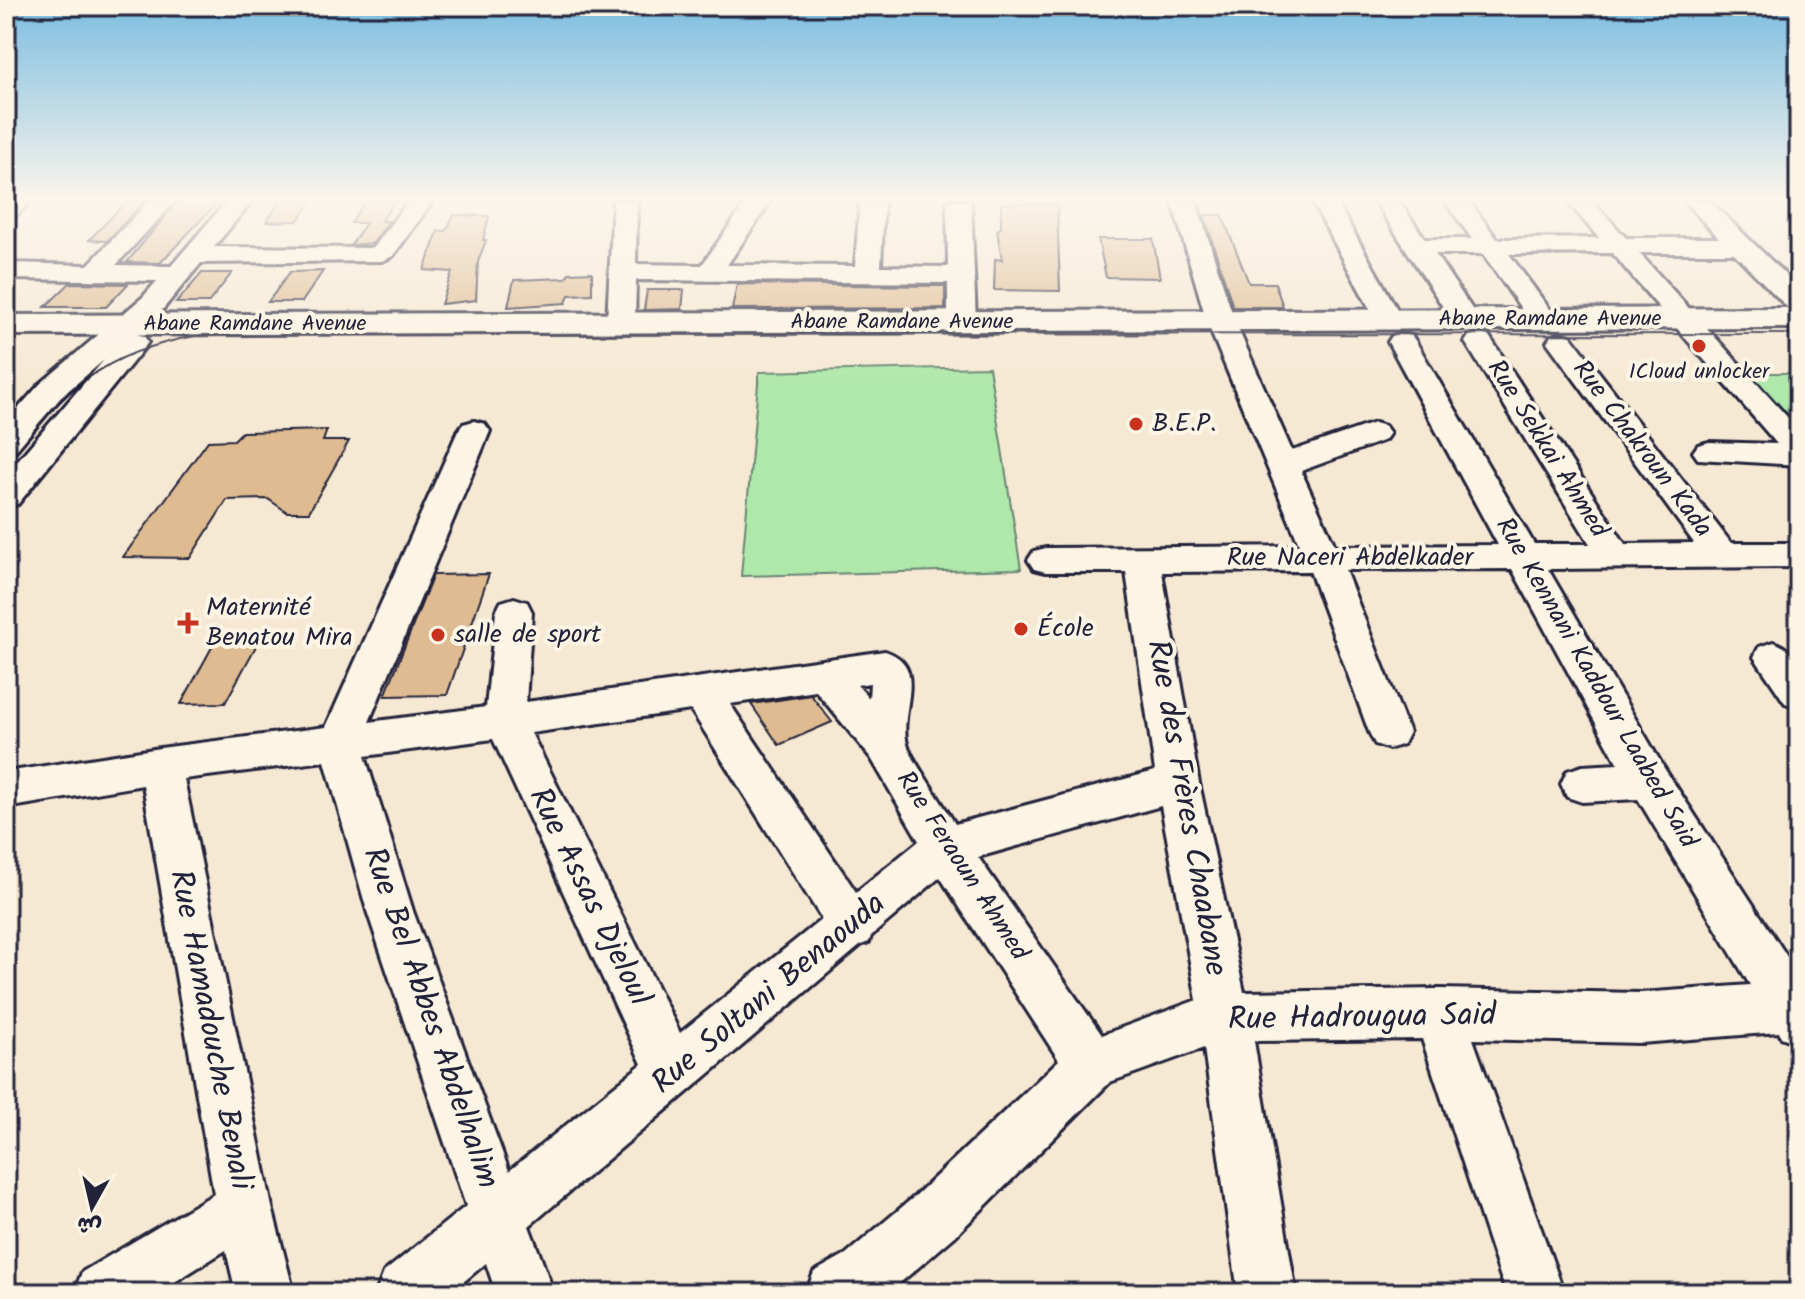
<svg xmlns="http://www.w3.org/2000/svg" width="1805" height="1299" viewBox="0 0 1805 1299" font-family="Kalam,'Playpen Sans Arabic',sans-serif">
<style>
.green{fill:#afe8ab;stroke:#688573;stroke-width:2}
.building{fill:#debb90;stroke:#22223b;stroke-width:2}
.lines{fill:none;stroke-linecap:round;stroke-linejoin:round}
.minor-casing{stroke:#22223b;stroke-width:6}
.major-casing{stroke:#22223b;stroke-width:6}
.minor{fill:#fcf5e5;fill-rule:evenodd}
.major{fill:#fcf5e5;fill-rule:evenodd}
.tram{stroke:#22223b;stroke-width:2}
.poi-dot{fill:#c8321e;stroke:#fcf5e5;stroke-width:3}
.labels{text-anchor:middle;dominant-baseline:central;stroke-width:8;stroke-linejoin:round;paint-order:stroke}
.far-street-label{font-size:22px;fill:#22223b;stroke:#fcf5e5}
.far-poi-label{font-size:22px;fill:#22223b;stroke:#fcf5e5}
.poi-label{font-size:26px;fill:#22223b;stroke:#fcf5e5;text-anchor:start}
.street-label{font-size:26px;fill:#22223b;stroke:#fcf5e5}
.near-street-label{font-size:32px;fill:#22223b;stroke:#fcf5e5}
</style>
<rect width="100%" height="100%" fill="#f6e9d4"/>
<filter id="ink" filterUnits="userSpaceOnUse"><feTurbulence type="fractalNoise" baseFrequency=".0125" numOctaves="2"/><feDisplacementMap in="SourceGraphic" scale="16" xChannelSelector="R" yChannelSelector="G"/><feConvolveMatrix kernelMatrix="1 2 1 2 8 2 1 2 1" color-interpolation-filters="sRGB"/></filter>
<g filter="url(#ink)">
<path class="green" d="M989 367 1021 569 741 576 759 372Z
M1746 373H1799V434Z"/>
<path class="building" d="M127 201H145L107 241 89 240Z
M178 201H219L160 263 127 262Z
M281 201H313L297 221 266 222Z
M365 201H395L381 221H389L373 243 351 245 366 223H351Z
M1001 203 1057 204 1060 291 994 290 995 259 1002 260 997 230 1001 228Z
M454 215 489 216 483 240H486L478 262 476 300 441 304 452 272 424 270 438 231H446Z
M1204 215H1222L1249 283H1275L1283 307H1233Z
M1098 239H1153L1160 278 1106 277Z
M323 271 302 302H268L290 272Z
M592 272V294L569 295 566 303 508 307 514 280 566 278 569 273Z
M202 273H232L208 303H176Z
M70 283 128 284 106 307H45Z
M737 284 945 286V308L732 309Z
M647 290H684L682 309 644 310Z
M327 430 323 441H349L309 512H287L268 499 227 500 190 558 123 557 208 441 234 440 242 432Z
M489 574 447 695 385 696 433 575Z
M218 636 261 637 225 703 181 704Z
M811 695 832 722 779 745 751 704Z"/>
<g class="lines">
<g class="minor-casing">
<path id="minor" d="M6 201H31L15 217 6 219Z
M149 201H175L116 265 171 266 227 201H252L214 247 369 248 375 246 408 201H433L393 256 382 261 201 263 163 309 134 334 144 336 148 342 144 348 18 504 6 507V474L104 360 62 396 17 449 6 452V422L40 384 143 297 157 281 6 279V263L88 265Z
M613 201H637L636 264 702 265 747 201H771L727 265 855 266 860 201H884L881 266 948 267 947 201H971L976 322 972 328 962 330 952 328 948 322V283L636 280 635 323 631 329 621 331 611 329 607 323Z
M1172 201H1196L1235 322 1292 451 1374 423 1385 426 1390 433 1385 440 1301 471 1335 546 1498 545 1388 342 1392 336 1402 334 1412 336 1416 342 1534 544H1590L1465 342 1469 336 1479 334 1489 336 1625 544 1694 543 1547 342 1551 336 1561 334 1571 336 1731 543H1799V567L1548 569 1664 768 1799 975V1044L1781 1037 1779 1032 1641 1043 1473 1039 1564 1293H1506L1422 1039 1254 1041 1296 1293H1238L1204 1048 1110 1082 954 1237 888 1293H806L814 1272 846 1254 914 1197 1059 1060 940 877 871 936 869 942 861 945 529 1226 554 1293H496L486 1263 450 1293H376L384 1272 466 1206 367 911 325 761 184 779 272 1207 294 1293H236L226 1250 157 1293H74L82 1272 214 1194 143 785 6 808V772L160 748 326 727 458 431 463 424 474 421 485 424 490 431 369 722 486 707 496 612 501 602 514 598 527 602 532 612 526 702 885 651C930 666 898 710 907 744 910 758 946 807 955 824L1155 771 1126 572H1046L1034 569 1028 560 1034 551 1046 548 1300 546 1207 322ZM1512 569 1618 764 1582 766 1567 771 1561 784 1567 797 1582 802 1638 799 1750 985 1641 993 1439 989 1244 992 1199 783 1162 572 1310 571 1369 732 1375 744 1389 749 1403 744 1409 732 1345 570ZM870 683 869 698 857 685ZM816 691 871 758 919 841 856 892 730 704ZM691 710 822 919 680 1033 531 733ZM493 739 642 1064 509 1171 413 911 365 756ZM1161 806 1197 1000 1102 1035 978 857Z
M1312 201H1336L1402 318 1398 324 1388 326 1378 324Z
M1375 201H1399L1425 239H1472L1445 201H1469L1497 239 1599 238 1567 201H1592L1626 238H1719L1684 201H1710L1799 288V311L1789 309 1734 253H1639L1799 430V465L1698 459 1693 452 1698 445 1709 442 1777 444 1612 253 1509 254 1556 318 1552 324 1542 326 1532 324 1483 254H1435L1478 318 1474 324 1464 326 1454 324Z
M1773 642C1805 652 1799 680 1799 708L1785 703 1754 657 1759 647Z"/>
</g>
<g class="major-casing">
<path id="major" d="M1799 308V328L6 335V315Z"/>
</g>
<use href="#minor" class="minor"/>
<use href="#major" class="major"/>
<path class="tram" d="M6 466C65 388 101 353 200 335L1799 334"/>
</g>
</g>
<linearGradient id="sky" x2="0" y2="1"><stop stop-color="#7cbde0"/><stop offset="0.52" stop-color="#fbf5ec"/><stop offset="1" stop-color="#fbf5ec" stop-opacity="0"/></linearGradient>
<rect width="1805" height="383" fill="url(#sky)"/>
<g class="poi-dot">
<circle cx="1699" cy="346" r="8"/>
<circle cx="1136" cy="424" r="8"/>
<path d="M184 611h8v8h8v8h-8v8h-8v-8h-8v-8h8z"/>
<circle cx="1021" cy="629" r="8"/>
<circle cx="438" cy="635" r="8"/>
</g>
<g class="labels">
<g class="far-street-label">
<text x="1550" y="319">Abane Ramdane Avenue</text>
<text x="902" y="322">Abane Ramdane Avenue</text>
<text x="255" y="324">Abane Ramdane Avenue</text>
</g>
<g class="far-poi-label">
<text x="1699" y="372">ICloud unlocker</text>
</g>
<g class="poi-label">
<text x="1152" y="424">B.E.P.</text>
<text x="206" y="608">Maternité<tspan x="206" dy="30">Benatou Mira</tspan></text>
<text x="1037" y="629">École</text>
<text x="454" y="635">salle de sport</text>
</g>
<g class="street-label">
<text transform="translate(1547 449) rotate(58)">Rue Sekkai Ahmed</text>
<text transform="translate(1642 449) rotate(53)">Rue Chakroun Kada</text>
<text x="1350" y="558">Rue Naceri Abdelkader</text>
<text transform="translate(1596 683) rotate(60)">Rue Kennani Kaddour Laabed Said</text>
<text transform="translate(962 866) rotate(57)">Rue Feraoun Ahmed</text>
</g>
<g class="near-street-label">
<text transform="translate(1186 808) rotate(80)">Rue des Frères Chaabane</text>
<text transform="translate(589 897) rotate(64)">Rue Assas Djeloul</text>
<text transform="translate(769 994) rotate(-40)">Rue Soltani Benaouda</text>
<text transform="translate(430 1018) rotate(71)">Rue Bel Abbes Abdelhalim</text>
<text transform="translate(1362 1018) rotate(-1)">Rue Hadrougua Said</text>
<text transform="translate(210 1030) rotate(79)">Rue Hamadouche Benali</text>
</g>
</g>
<rect width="1805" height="1299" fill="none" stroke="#fcf5e5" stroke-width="32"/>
<rect x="16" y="16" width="1773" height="1267" fill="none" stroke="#22223b" stroke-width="3" filter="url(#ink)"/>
<g transform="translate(92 1207) rotate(188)" stroke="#fcf5e5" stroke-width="6" paint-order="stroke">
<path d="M0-6L14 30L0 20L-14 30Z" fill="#22223b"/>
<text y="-12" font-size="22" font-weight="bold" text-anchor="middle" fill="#22223b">ش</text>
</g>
</svg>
